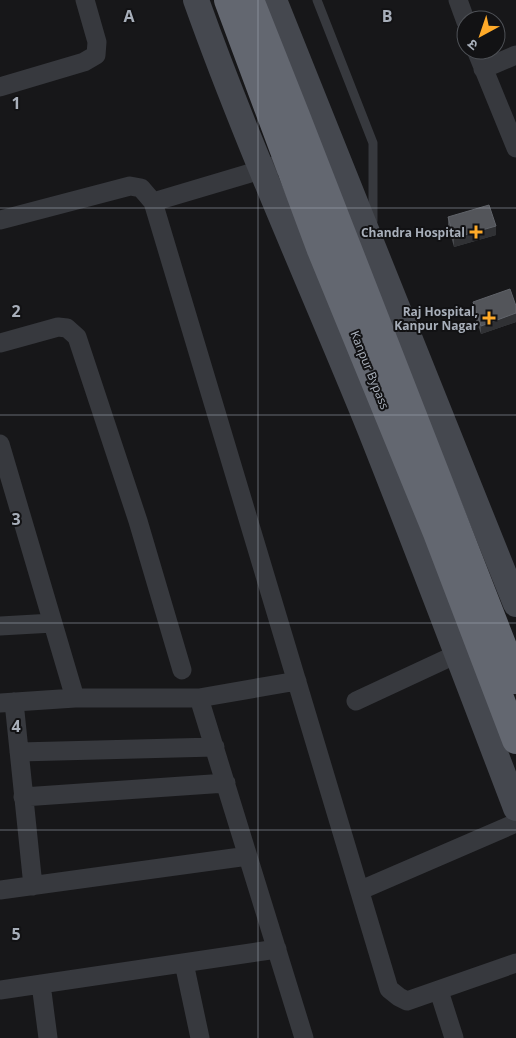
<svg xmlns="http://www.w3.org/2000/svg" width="516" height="1038" viewBox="0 0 516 1038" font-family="'Open Sans','Noto Sans Devanagari',sans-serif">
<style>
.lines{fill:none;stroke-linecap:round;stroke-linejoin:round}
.lane{stroke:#37393e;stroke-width:9}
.street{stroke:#37393e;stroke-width:19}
.secondary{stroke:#45484f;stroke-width:26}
.highway{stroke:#636770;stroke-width:28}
.wall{fill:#484a4e}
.shaded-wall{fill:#303134}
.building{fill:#53555a;stroke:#606369}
.grid{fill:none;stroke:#a8afba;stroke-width:1;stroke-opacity:0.55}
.poi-dot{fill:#ffaa29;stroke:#121214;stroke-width:2}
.labels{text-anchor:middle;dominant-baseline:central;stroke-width:4;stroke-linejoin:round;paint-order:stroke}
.poi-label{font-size:12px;font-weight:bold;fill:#a8afba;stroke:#121214;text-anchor:end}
.street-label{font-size:12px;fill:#a8afba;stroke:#121214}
.grid-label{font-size:16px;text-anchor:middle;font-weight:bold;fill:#a8afba;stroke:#121214;stroke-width:4;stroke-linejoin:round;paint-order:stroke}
</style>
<rect width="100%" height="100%" fill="#171719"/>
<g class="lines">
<path class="lane" d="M317 0 373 143V221"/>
<path class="street" d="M458 0 466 22
M476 50 516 148
M483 69 516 55
M0 87 84 62 96 55 97 42 85 0
M153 202 274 166
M0 220 130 186 141 188 153 202 389 989 399 997 407 1001 516 963
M0 343 58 327 67 328 77 337 138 521 182 670
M0 444 75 698
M0 626 53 623
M199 698 304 1038
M356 701 457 654
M14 702 33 886
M0 703 75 698H199L297 681
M19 752 215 747
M23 797 226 783
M0 890 248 856
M361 890 516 823
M184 963 200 1038
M41 984 48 1038
M0 990 277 949
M439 991 454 1038"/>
<path class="secondary" d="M196 0C248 146 312 286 370 429 420 555 468 682 516 808
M274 0 516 604"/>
<path class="highway" d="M228 0 321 250 437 533 516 740
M250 0 296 116 516 680"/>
</g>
<path class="wall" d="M448 217 496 235 454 247 448 226Z
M473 302 516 306V322L481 334 473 311Z"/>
<path class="shaded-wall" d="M496 226V235L454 247V238Z
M516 313V322L481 334V326Z"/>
<path class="building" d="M489 205 496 226 454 238 448 217Z
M510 289 516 306V313L481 326 473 302Z"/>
<path class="grid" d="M258 0V1038M0 208H516M0 415H516M0 623H516M0 830H516"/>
<g class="poi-dot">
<path d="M473.5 224.5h5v5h5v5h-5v5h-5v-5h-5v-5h5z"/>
<path d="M486.5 310.5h5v5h5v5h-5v5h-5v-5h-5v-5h5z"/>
</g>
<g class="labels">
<g class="poi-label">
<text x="465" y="232">Chandra Hospital</text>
<text x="478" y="311">Raj Hospital,<tspan x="478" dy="14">Kanpur Nagar</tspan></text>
</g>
<g class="street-label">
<text transform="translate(370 370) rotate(68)">Kanpur Bypass</text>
</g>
</g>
<g class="grid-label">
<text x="129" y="22">A</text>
<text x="387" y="22">B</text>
<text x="16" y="109">1</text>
<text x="16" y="317">2</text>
<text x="16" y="525">3</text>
<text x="16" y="732">4</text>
<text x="16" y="940">5</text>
</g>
<g transform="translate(481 35) rotate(220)"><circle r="24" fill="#121214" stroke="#4e5156"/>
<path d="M0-4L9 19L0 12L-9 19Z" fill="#ffaa29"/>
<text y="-8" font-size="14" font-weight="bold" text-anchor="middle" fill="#a8afba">उ</text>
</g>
</svg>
